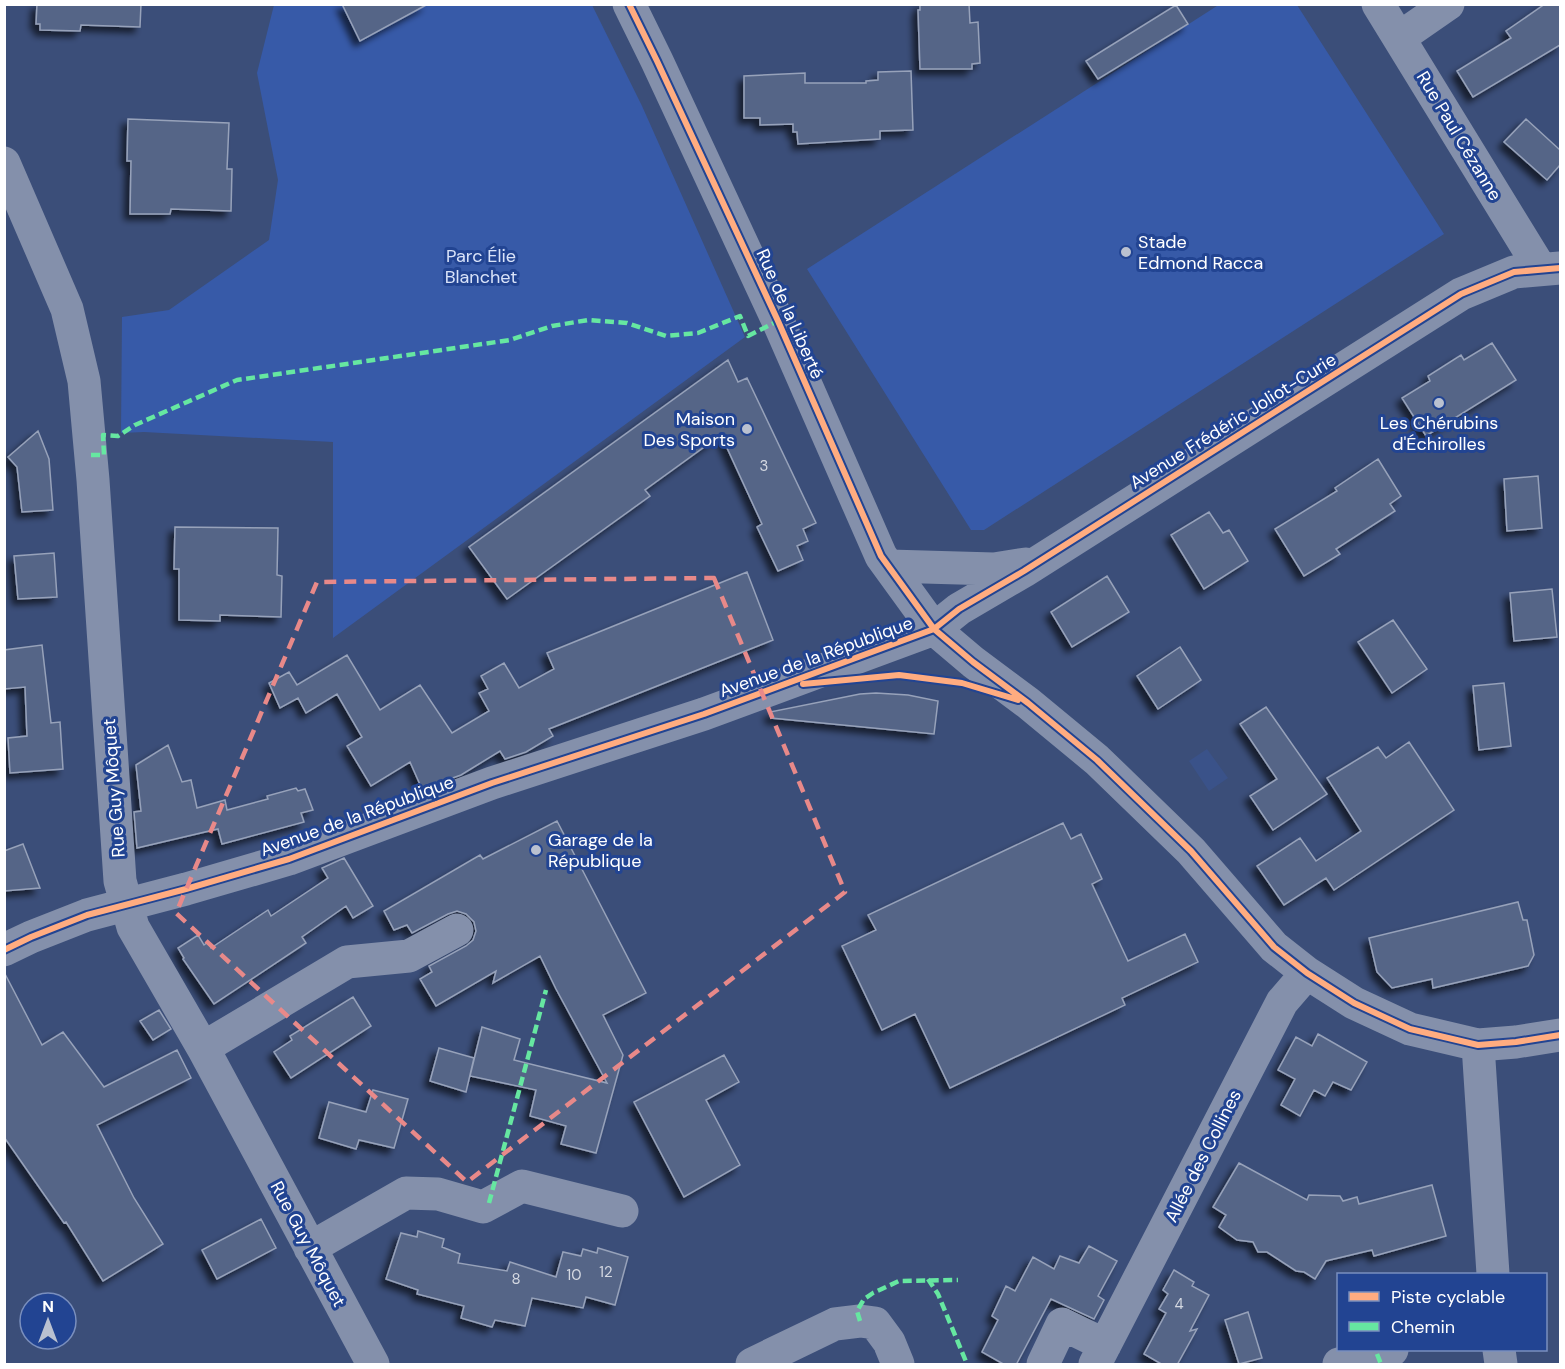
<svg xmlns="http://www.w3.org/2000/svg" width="1565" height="1369" viewBox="0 0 1565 1369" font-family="'DM Sans',sans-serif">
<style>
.green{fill:#375aa8}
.water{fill:#3a5289}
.building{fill:#556587;stroke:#97a2ba;stroke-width:1.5;filter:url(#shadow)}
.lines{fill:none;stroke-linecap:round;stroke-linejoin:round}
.minor{stroke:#8490ab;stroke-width:33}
.quiet{stroke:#66e7a1;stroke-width:4.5;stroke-dasharray:9 4.5;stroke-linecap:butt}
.cycleway-casing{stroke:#224492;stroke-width:10}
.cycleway{stroke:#ffac80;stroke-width:6}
.marked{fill:none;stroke:#e88989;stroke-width:4.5;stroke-dasharray:12 8;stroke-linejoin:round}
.poi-dot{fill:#bac1d0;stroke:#224492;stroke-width:2}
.labels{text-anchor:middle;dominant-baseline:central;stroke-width:6;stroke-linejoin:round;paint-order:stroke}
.number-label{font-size:15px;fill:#d4d8e1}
.street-label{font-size:18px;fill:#fff;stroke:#224492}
.poi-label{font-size:18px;fill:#fff;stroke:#224492;text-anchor:start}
.park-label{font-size:18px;fill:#d9e3f9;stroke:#224492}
</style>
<defs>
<filter id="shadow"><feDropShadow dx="-5.5" dy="5.5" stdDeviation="3" flood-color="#0009"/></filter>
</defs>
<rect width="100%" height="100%" fill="#3b4e79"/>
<path class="green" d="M1220 4 1297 5 1444 234 984 530H971L807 269Z
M274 5H592L642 106 745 337 333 638V442L144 432 121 433 122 317 169 310 269 240 278 180 257 73Z"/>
<path class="water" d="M1207 749 1228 778 1209 791 1189 761Z"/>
<path class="building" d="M37 4H141L140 27 81 25 80 31 40 30V24H36Z
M342 4H428L360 41Z
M920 4H969L970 23 978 22 980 63 972 64V69H920L918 10H920Z
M1545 4H1560V45L1473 97 1457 71 1511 38 1506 31Z
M1176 5 1188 24 1098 79 1086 61Z
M911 71 913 130 880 131V139L798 144 797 132H793V124L760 125V118H744V76L805 73V83H866V81L878 80V72Z
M128 119 229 123 227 169H232L231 211 171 209 170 214H130L131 161H127Z
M1526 119 1560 150V165L1547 180 1504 142Z
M1492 343 1516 380 1426 436 1402 398 1430 381 1428 376 1461 355 1464 360Z
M728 360 738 382 747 378 816 523 803 529 808 541 797 546 803 560 778 571 757 527 762 524 721 435 645 490 650 496 507 599 469 547Z
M38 431 49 459 53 510 22 512 17 467 8 457Z
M1378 459 1401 496 1390 504 1395 511 1336 549 1340 554 1304 576 1275 529 1337 491 1335 488Z
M1538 476 1542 528 1507 531 1504 479Z
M1209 512 1223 533 1229 530 1248 561 1204 589 1171 535Z
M175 527 278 528 277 575 282 576 281 617 220 615V621L179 620V569H174Z
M54 553 57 597 18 599 14 556Z
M747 572 773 640 549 729 553 736 526 752 505 759 500 751 461 775 422 789 410 762 371 786 347 746 362 737 337 694 306 713 298 698 280 708 269 683 289 672 297 685 347 655 380 710 420 685 452 733 489 711 479 693 488 689 481 676 504 663 519 688 554 669 547 653Z
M1107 576 1129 612 1072 647 1051 612Z
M1552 589 1557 637 1514 641 1510 593Z
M1393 620 1427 669 1392 693 1358 642Z
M42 645 51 723 60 722 63 769 10 773 8 738 27 736 25 687 4 689V650Z
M1180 647 1201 680 1158 709 1137 676Z
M1504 683 1511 746 1479 750 1473 686Z
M876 693 908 695 938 701 934 734 771 718 770 712 860 694Z
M1266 707 1327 794 1273 830 1250 796 1277 779 1240 724Z
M1409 742 1454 810 1334 890 1326 878 1284 905 1257 866 1300 838 1316 861 1361 831 1327 778 1378 747 1386 758Z
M168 745 182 782 191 780 197 808 225 800 227 810 268 799 267 796 296 788 298 791 305 789 313 810 301 813 304 822 222 844 218 829 137 848 134 812 141 811 136 765Z
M557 821 646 993 603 1015 623 1055 596 1153 561 1144 566 1126 530 1116 536 1090 470 1076 482 1027 520 1039 514 1060 607 1083 556 989 540 956 493 983 496 971 436 1006 420 979 432 972 429 966 466 946 473 940 476 931 474 922 466 914 457 911 448 914 412 933 407 925 394 930 384 911 480 855 483 859Z
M1063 823 1071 839 1081 834 1102 879 1092 884 1128 961 1185 934 1198 962 1122 998 1125 1005 950 1088 915 1014 882 1030 842 946 876 930 868 915Z
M23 844 40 888 4 891V851Z
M344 858 373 906 353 918 346 906 302 937 306 943 214 1004 183 959 184 958 178 948 198 935 204 945 208 942 211 948 268 910 271 916 328 878 322 868Z
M1518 902 1523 920H1527L1534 955 1528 966 1433 988 1432 979 1392 988 1377 972 1369 938Z
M4 972 42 1045 63 1032 104 1087 177 1050 191 1078 97 1125 134 1198 163 1244 103 1281 66 1222 64 1223 4 1137Z
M353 997 371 1026 291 1078 274 1052 292 1040 290 1036Z
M159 1010 171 1029 153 1040 140 1021Z
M1318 1034 1367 1062 1351 1090 1333 1082 1325 1096 1314 1090 1300 1116 1281 1105 1295 1079 1278 1070 1296 1037 1312 1046Z
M439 1048 474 1058 466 1092 430 1081Z
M724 1055 739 1082 706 1100 740 1165 684 1197 634 1102Z
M373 1090 408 1099 394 1148 359 1140 356 1149 319 1138 329 1102 366 1112Z
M1239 1163 1307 1200 1309 1195 1340 1196 1343 1201 1357 1197 1359 1204 1432 1185 1446 1236 1374 1256 1372 1250 1326 1261 1315 1279 1304 1272 1296 1271 1267 1252H1258L1253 1242 1237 1240 1219 1227 1226 1215 1213 1207Z
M261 1219 276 1248 217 1279 202 1250Z
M418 1231 444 1239 442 1247 460 1254 458 1263 507 1271 510 1262 556 1277 563 1252 581 1256 583 1249 597 1253 598 1248 628 1257 615 1305 586 1297 583 1308 532 1298 525 1326 495 1320 492 1327 461 1318 464 1306 417 1294 418 1290 386 1279 401 1233 417 1237Z
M1089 1246 1117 1261 1098 1296 1104 1300 1094 1319 1051 1299 1016 1365H1005L982 1352 998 1320 992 1316 1006 1286 1015 1291 1033 1257 1054 1269 1060 1256 1079 1263Z
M1174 1270 1194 1282 1192 1286 1209 1295 1190 1331 1197 1329 1177 1365H1163L1144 1354 1166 1313 1159 1309 1168 1294 1163 1290Z
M1248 1312 1262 1358 1239 1364 1225 1320Z"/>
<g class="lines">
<path class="minor" d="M629 4 657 61 778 321 881 556 934 629 973 662 1028 703 1097 760 1191 851 1274 947 1307 973 1354 1003 1410 1029 1478 1045 1516 1042 1560 1035
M1378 4 1540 268
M1399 38 1448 4
M4 163 67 309 84 381 93 480 120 881 133 927 203 1048 373 1364
M889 566 994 569 1026 564
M4 950 31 937 87 915 186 889 289 859 492 783 704 714 934 629 959 609 1024 571 1461 294 1514 272 1560 268
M1478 1045 1493 1274
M203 1048 347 962 409 956 457 930
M310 1248 406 1193 438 1194 483 1207 522 1186 622 1211
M1499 1350 1501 1364
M752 1364 835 1324 860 1321 875 1323 889 1342 898 1364
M1043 1364 1062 1324 1105 1345
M1095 1364 1282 1002 1307 973
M1339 1364 1392 1350"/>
<path class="quiet" d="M91 455H104L103 435 118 436 135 425 237 380 510 340 552 326 588 320 627 323 666 336 698 333 740 316 748 336 778 321
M489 1203 546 990
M928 1279 938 1294 967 1364
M860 1321 857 1311 864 1299 873 1293 899 1281 958 1280
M1377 1354 1381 1364"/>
<g class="cycleway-casing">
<path id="cycleway" d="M629 4 657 61 778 321 881 556 934 629 973 662 1028 703 1097 760 1191 851 1274 947 1307 973 1354 1003 1410 1029 1478 1045 1516 1042 1560 1035
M803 684 899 675 962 683 1018 700
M4 950 31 937 87 915 186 889 289 859 492 783 704 714 934 629 959 609 1024 571 1461 294 1514 272 1560 268"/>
</g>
<use href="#cycleway" class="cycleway"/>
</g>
<path class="marked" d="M714 578 845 892 467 1182 176 913 317 582Z"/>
<g class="poi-dot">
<circle cx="1126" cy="252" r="6"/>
<circle cx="1439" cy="403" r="6"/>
<circle cx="747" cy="429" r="6"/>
<circle cx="536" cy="850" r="6"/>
</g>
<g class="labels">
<g class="number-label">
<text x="764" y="466">3</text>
<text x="606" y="1272">12</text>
<text x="574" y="1275">10</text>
<text x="516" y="1279">8</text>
<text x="1179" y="1304">4</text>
</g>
<g class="street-label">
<text transform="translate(1459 136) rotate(59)">Rue Paul Cézanne</text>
<text transform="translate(790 314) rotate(66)">Rue de la Liberté</text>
<text transform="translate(1233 421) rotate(-32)">Avenue Frédéric Joliot-Curie</text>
<text transform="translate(816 657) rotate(-20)">Avenue de la République</text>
<text transform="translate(114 788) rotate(-94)">Rue Guy Môquet</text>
<text transform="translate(357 816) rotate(-20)">Avenue de la République</text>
<text transform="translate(1203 1156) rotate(-63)">Allée des Collines</text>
<text transform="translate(308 1244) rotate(62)">Rue Guy Môquet</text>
</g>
<g class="poi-label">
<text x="1138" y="242">Stade<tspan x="1138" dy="21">Edmond Racca</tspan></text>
<text x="735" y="419" text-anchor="end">Maison<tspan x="735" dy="21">Des Sports</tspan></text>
<text x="1439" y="423" text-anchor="middle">Les Chérubins<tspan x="1439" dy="21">d'Échirolles</tspan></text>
<text x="548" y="840">Garage de la<tspan x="548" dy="21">République</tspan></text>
</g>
<g class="park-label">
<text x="481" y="256">Parc Élie<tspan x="481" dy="21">Blanchet</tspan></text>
</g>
</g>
<rect width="1565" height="1369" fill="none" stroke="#ffffff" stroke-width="12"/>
<rect x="1337" y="1273" width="210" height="78" fill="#224492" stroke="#7a8fbe" stroke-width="1.5"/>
<rect x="1349" y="1292" width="30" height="9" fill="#ffac80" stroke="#7a8fbe" stroke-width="1.5"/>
<text x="1391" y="1303" font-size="18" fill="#ffffff">Piste cyclable</text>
<rect x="1349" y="1322" width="30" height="9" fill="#66e7a1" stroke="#7a8fbe" stroke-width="1.5"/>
<text x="1391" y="1333" font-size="18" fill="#ffffff">Chemin</text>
<g transform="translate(48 1321)"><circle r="28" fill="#224492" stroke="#7a8fbe" stroke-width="1.5"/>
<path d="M0-4.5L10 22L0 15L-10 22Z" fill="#bac1d0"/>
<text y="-9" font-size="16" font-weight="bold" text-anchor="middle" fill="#ffffff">N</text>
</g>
</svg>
